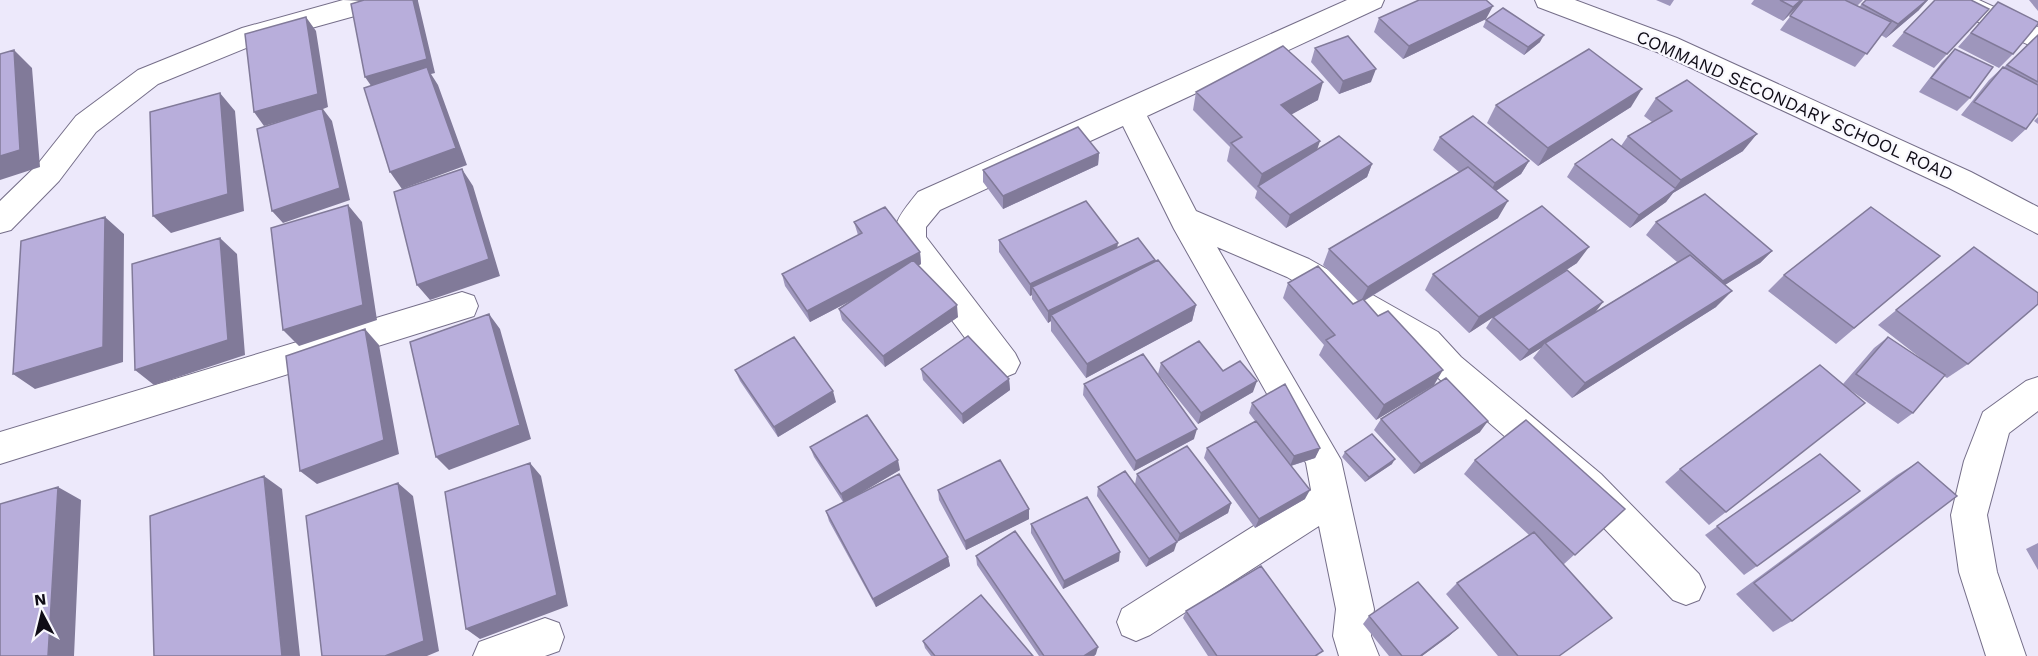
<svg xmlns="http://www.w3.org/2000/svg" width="2038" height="656" viewBox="0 0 2038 656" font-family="'Work Sans',sans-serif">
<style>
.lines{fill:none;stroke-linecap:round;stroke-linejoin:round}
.minor-casing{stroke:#756e89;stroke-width:2}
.secondary-casing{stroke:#756e89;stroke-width:2}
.minor{fill:#fff;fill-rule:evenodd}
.secondary{fill:#fff;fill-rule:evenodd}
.wall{fill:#9e96bc}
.shaded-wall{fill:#817a99}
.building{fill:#b8aedb;stroke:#817a99;stroke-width:1.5}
.labels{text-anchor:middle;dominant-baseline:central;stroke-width:4.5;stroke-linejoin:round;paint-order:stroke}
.street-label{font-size:18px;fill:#0f0c16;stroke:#f9f8fe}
</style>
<rect width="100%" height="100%" fill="#ede9fb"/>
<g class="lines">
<g class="minor-casing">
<path id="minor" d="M343 0 384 2 380 9 261 42 158 84 96 132 59 181 11 230 0 233V201L37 165 76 116 138 70 242 28Z
M1347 0H1384L1381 7 1147 116 1196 211 1309 259 1438 332 1461 357 1601 474 1699 574 1705 587 1699 600 1686 605 1673 600 1575 498 1437 377 1414 352 1287 277 1217 247 1341 460 1374 609 1371 636 1379 656H1339L1333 636 1336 609 1319 526 1150 635 1136 641 1122 635 1117 622 1122 609 1311 490 1306 463 1174 229 1123 126 940 210 926 227V237L1015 353 1020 363 1015 373 1003 378 991 373 899 249C887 226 904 210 918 192Z
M1942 0H1979L2038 27V49L1945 7Z
M462 292 474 296 478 306 474 316 0 464V432Z
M2038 377V411L2009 433 1987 515 1997 572 2026 656H1986L1959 572 1951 515 1964 461 1983 412 2026 381Z
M545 618 559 623 564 637 559 651 545 656H473L479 642Z"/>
</g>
<g class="secondary-casing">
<path id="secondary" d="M1535 0H1575L1677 38 1971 172 2038 207V234L1949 188 1657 52 1538 7Z"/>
</g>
<use href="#minor" class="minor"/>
<use href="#secondary" class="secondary"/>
</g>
<path class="wall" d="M1656 0H1674L1670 6Z
M1754 0H1863L1857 6 1859 7 1862 4 1919 10 1886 38 1881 35 1855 67 1780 30 1798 6 1783 21 1751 4Z
M2029 0H2038V11Z
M1998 2 2013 54 1999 68 1958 47Z
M1989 9 1934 68 1892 46 1904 32Z
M1379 18 1486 19 1403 59 1374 32Z
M1486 20 1540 42 1524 55 1483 27Z
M2038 35V113L2026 129 2012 142 1961 115 1989 80 2003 67H2004Z
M1315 48 1371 82 1339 94 1311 62Z
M1955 49 1970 98 1957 111 1919 92 1942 62Z
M1196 92 1318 100 1291 114 1317 150 1372 164 1367 177 1286 228 1255 198 1257 191 1227 161 1230 147 1193 110Z
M1656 98 1743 151 1673 193 1666 202 1630 228 1567 177 1575 164 1621 146 1628 136 1652 122 1644 116Z
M1496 105 1631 107 1538 166 1487 123Z
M2038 117V124L2034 121Z
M1440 137 1529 161 1521 174 1496 191 1498 218 1364 301 1434 385 1376 420 1319 355 1324 345 1283 298 1288 283 1353 304 1358 301 1323 265 1329 249 1459 172 1433 150Z
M1099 153 1098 165 1003 209 983 182V170Z
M854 222 920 252 921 264 918 266 958 317 885 367 842 320 839 309 852 300 810 322 785 286 782 274 858 235Z
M1656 222 1772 251 1760 263 1725 285 1716 307 1572 398 1533 358 1541 348 1520 361 1486 328 1493 317 1469 333 1425 290 1433 274 1577 263 1539 287 1603 302 1594 313 1677 262 1646 235Z
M999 240 1117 247 1155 261 1196 305 1192 321 1086 378 1051 331V321L1048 323 1032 299V295L1030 296 999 252Z
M1974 247 1968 364 1947 378 1944 376 1913 413 1898 424 1849 389 1726 512 1709 525 1665 482 1680 469 1843 384 1874 348 1888 337 1923 360 1878 325Z
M1940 256 1836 344 1768 291 1784 275Z
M1161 363 1223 371 1253 392 1198 424 1158 374Z
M921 369 1009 379 1010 390 963 424 923 380Z
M735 370 836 402 778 437 740 381Z
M1084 384 1194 439 1134 471 1083 395Z
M1252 403 1320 448 1315 458 1291 466 1305 499 1255 528 1204 458 1207 448 1255 421 1249 413Z
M1381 419 1480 432 1414 474 1374 430Z
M810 447 900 470 853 497 948 557 950 566 876 607 829 521 826 511 843 502 814 457Z
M1345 452 1392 464 1365 482 1342 457Z
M1820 454 1757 566 1744 575 1705 535Z
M1475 460 1625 509 1564 564 1559 656H1498L1446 594 1457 583 1529 535 1464 474Z
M1918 462 1792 621 1773 632 1736 594 1897 475Z
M1137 474 1231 503 1228 513 1177 542 1164 524 1174 551 1146 567 1097 496 1098 487 1135 484Z
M938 490 1029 509V519L966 550 939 500Z
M1031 524 1119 561 1063 589 1031 533Z
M2038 543V570L2026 549Z
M976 556 1096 654 1094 656H1039L977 565Z
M1186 611 1319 656H1208L1183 618Z
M1369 616 1458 628 1449 636 1422 656H1389L1363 624Z
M923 641 1033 656H931L925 648Z"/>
<path class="shaded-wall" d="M413 0H418V1L435 73 431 74 438 85 467 165 402 189 390 172 374 90 365 77Z
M1801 0H1804L1783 21 1793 7Z
M1927 0H1928L1919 10 1886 38 1898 24Z
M1493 6 1486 19 1403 59 1409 46Z
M306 17 316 31 328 107 323 109 332 121 350 200 283 223 272 211 322 109 264 126 254 112Z
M1544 35 1540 42 1524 55 1528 47Z
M14 50 32 68 40 167 0 180V156Z
M1376 69 1371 82 1339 94 1343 81Z
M1323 82 1318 100 1276 123 1281 105Z
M1642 89 1631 107 1538 166 1548 148Z
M220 93 235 111 244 211 171 233 153 216Z
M1757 134 1743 151 1673 193 1666 202 1630 228 1639 215 1670 194 1681 180Z
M1320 141 1314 159 1258 186 1262 174Z
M1099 153 1098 165 1003 209V196Z
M1529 161 1521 174 1488 196 1495 183Z
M1372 164 1367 177 1286 228 1290 215Z
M462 169 473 186 500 276 430 300 417 285Z
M1508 201 1498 218 1360 303 1368 287Z
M348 205 362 222 377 320 299 346 283 330Z
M105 217 124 234 123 362 35 389 13 374Z
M220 238 237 254 245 355 154 385 135 370Z
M1118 243 1116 256 1032 287V295L1030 296V284Z
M1589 247 1577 263 1469 333 1479 317Z
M1772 251 1760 263 1712 293 1723 281Z
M920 252 921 264 810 322 807 311Z
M1155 260 1153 272 1051 315V321L1048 323V311Z
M1732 291 1716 307 1572 398 1585 383Z
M1603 302 1594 314 1545 343 1541 348 1520 361 1529 350Z
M957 305 958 317 885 367 883 356Z
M1196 305 1192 321 1086 378 1087 364Z
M489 314 500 329 531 439 449 470 436 457Z
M365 329 379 345 399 454 317 484 300 471Z
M1443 370 1434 385 1376 420 1384 405Z
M1009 379 1010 390 963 424 962 414Z
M1257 381 1253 392 1198 424 1201 413Z
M833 391 836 402 778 437 774 427Z
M1488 421 1480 432 1414 474 1421 464Z
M1197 429 1194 439 1134 471 1136 461Z
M1320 448 1315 458 1290 466 1294 456Z
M1395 459 1392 464 1365 482 1369 477Z
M898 460 900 470 844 503 841 494Z
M530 463 541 476 568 606 480 639 466 629Z
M264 476 282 489 300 656H282Z
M398 483 413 496 439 651 427 656H385Z
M58 487 81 500 74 656H48Z
M1310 490 1305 499 1255 528 1259 519Z
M1231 503 1228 513 1177 542 1180 534Z
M1029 509V519L966 550 965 541Z
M1177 542 1174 551 1146 567 1149 559Z
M1120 552 1119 561 1063 589 1064 581Z
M948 557 950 566 876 607 873 599Z
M1458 628 1449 636 1422 656H1420Z
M1098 647 1096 654 1094 656H1084Z"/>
<path class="building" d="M364 0H413L427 59 365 77 351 4Z
M1419 0H1486L1493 6 1409 46 1379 18Z
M1780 0H1801L1793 7Z
M1803 0H1845L1891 22 1867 54 1790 16Z
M1866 0H1927L1898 24 1862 4Z
M1935 0H1971L1989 9 1947 54 1904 32Z
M1998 2 2038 22V24L2013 54 1971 33Z
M1503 8 1544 35 1528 47 1486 20Z
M306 17 318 94 254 112 245 34Z
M2038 35V82L2007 65Z
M1348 36 1376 69 1343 81 1315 48Z
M1283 46 1323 82 1281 105 1320 141 1262 174 1231 143 1242 137 1196 92Z
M1589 49 1642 89 1548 148 1496 105Z
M1955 49 1993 67 1970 98 1931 78Z
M14 50 20 150 0 156V54Z
M427 67 456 148 390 172 364 88Z
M2003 67 2038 85V113L2026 129 1974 102Z
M1687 80 1757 134 1681 180 1628 136 1672 111 1656 98Z
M220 93 228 194 153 216 150 112Z
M322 108 340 188 272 211 257 129Z
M1473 116 1529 161 1495 183 1440 137Z
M1078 127 1099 153 1003 196 983 170Z
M1339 136 1372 164 1290 215 1258 186Z
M1612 139 1676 189 1639 215 1575 164Z
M1468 167 1508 201 1368 287 1329 249Z
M462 169 489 259 417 285 394 192Z
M1705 194 1772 251 1723 281 1656 222Z
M1086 201 1118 243 1030 284 999 240Z
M348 205 363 305 283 330 271 228Z
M1542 206 1589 247 1479 317 1433 274Z
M885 207 920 252 807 311 782 274 862 233 854 222Z
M1871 207 1940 256 1854 328 1784 275Z
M105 217 103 347 13 374 21 241Z
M220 238 228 340 135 370 132 264Z
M1138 238 1155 260 1048 311 1032 287Z
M1974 247 2038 293V304L1968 364 1896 310Z
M1690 255 1732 291 1585 383 1545 343Z
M913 260 957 305 883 356 839 309Z
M1158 260 1196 305 1087 364 1051 315Z
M1318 266 1353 304 1363 299 1378 316 1388 311 1443 370 1384 405 1326 340 1335 335 1288 283Z
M1567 270 1603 302 1529 350 1493 317Z
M489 314 520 425 436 457 410 342Z
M365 329 384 440 300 471 286 356Z
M968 336 1009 379 962 414 921 369Z
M794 337 833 391 774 427 735 370Z
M1888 337 1945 375 1913 413 1856 374Z
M1199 341 1223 371 1240 361 1257 381 1201 413 1161 363Z
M1143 354 1197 429 1136 461 1084 384Z
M1820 365 1865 403 1726 512 1680 469Z
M1446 378 1488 421 1421 464 1381 419Z
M1285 384 1320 448 1294 456 1252 403Z
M867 415 898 460 841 494 810 447Z
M1526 420 1625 509 1575 555 1475 460Z
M1256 421 1310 490 1259 519 1207 448Z
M1372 434 1395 459 1369 477 1345 452Z
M1187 446 1231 503 1180 534 1137 474Z
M1820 454 1860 491 1757 566 1717 526Z
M1000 460 1029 509 965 541 938 490Z
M1918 462 1957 496 1792 621 1754 583Z
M530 463 557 595 466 629 445 492Z
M1125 471 1177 542 1149 559 1098 487Z
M899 474 948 557 873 599 826 511Z
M264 476 282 656H154L150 516Z
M398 483 424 641 385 656H322L306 516Z
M58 487 48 656H0V504Z
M1087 497 1120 552 1064 581 1031 524Z
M1015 531 1098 647 1084 656H1044L976 556Z
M1534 532 1612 618 1559 656H1518L1457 583Z
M1261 566 1323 651 1315 656H1217L1186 611Z
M1418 582 1458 628 1420 656H1402L1369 616Z
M981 595 1033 656H935L923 641Z"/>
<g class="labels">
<g class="street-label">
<text transform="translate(1795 105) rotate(24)">COMMAND SECONDARY SCHOOL ROAD</text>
</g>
</g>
<g transform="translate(42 614) rotate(353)" stroke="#f9f8fe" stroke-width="4.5" paint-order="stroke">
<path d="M0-4.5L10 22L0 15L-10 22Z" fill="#0f0c16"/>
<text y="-9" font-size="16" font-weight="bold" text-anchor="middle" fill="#0f0c16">N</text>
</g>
</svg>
